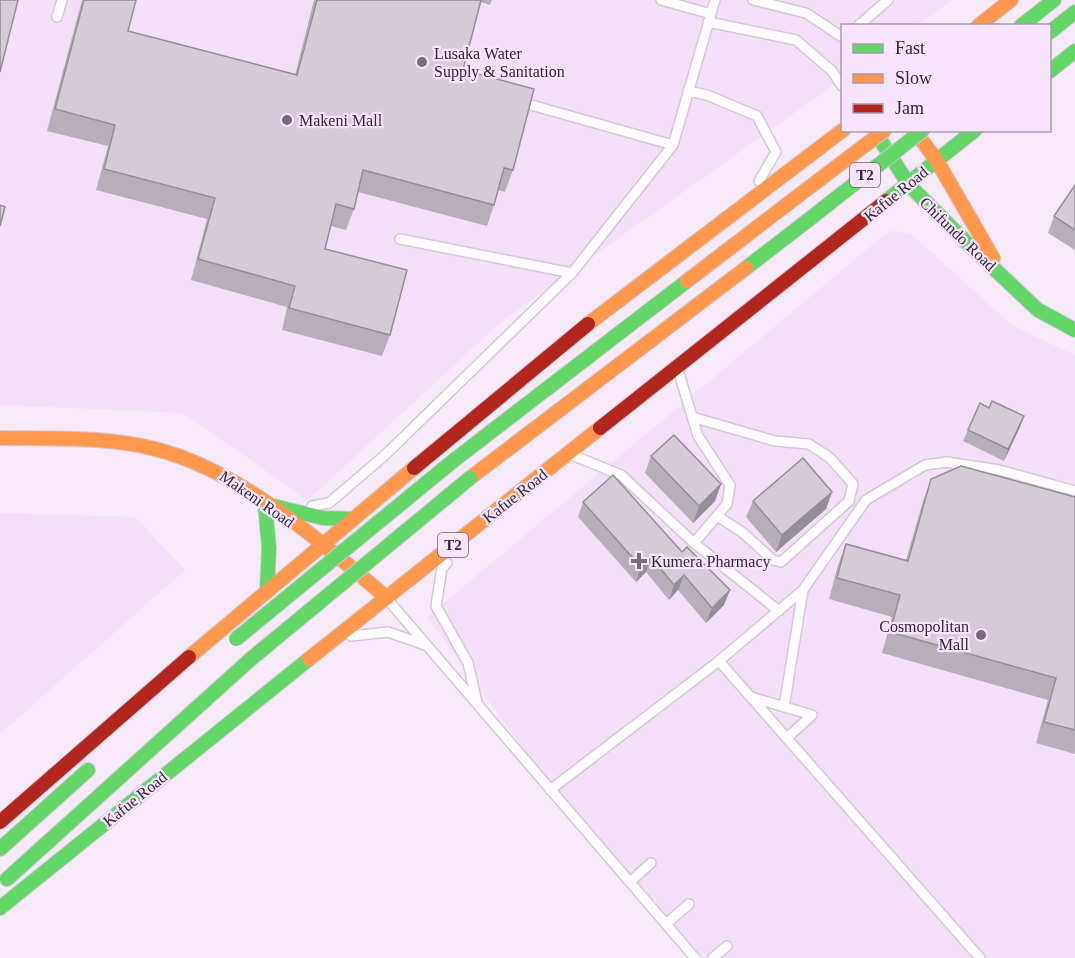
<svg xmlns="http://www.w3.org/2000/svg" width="1075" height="958" viewBox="0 0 1075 958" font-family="'Times New Roman',serif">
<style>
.built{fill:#f3dff7}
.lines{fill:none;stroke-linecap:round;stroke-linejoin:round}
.lane-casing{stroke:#d2c9d4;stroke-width:12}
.fast-casing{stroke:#d2c9d4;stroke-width:16}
.slow-casing{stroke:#d2c9d4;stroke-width:16}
.jam-casing{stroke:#d2c9d4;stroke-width:16}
.lane{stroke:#fefcfe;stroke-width:9}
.fast{stroke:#63d668;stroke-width:14}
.slow{stroke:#ff974d;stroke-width:14}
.jam{stroke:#b3261e;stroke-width:14}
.fast-bridge-casing{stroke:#d2c9d4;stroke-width:16;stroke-linecap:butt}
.slow-bridge-casing{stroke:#d2c9d4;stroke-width:16;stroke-linecap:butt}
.fast-bridge{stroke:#63d668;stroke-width:14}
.slow-bridge{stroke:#ff974d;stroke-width:14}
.wall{fill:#b6afb8}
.shaded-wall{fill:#948e96}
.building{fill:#d4cbd6;stroke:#948e96;stroke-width:1.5}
.poi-dot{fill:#756c77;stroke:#f9e4fe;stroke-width:2}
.labels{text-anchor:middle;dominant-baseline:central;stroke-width:4.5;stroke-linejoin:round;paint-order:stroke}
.shield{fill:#f9e4fe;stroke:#6c606f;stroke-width:1.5}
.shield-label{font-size:15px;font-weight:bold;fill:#302832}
.poi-label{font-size:16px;fill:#302832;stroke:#f9e4fe;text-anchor:start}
.street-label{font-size:16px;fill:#302832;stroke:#f9e4fe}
</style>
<rect width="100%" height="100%" fill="#f6eaf8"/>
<path class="built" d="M0 0H952L917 25 842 26V79L501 322 308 500 183 413 0 405Z
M889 231 910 233 1013 326 1075 355V958H704L537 767 427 617Z
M0 513 135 517 185 570 0 734Z"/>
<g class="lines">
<g class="lane-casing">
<path id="lane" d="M661 0 711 14
M753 0 806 13 842 37
M57 17 62 0
M708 22 796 40 832 71 842 86
M858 26 888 0
M688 91 707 95 757 116 776 152 759 181
M524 103 673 145
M400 239 572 273 673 145 715 0
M692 417 775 441 809 444 830 458 853 484 849 501 781 562 773 560 742 532 717 516
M572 455 621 475 694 543 727 504 730 485 698 436 678 370
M312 506 329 503 384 456 572 273
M694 543 779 611
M447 563 442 568 436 606 468 663 477 702
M388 600 695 958
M351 636 388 632 425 645
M719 661 980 958
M751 697 812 715
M784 707 803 590 866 500 925 465 947 462 999 470 1075 491
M787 738 812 715
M550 790 719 661 803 590
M630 882 651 863
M666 924 689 904
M713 958 727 946"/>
</g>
<g class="fast-casing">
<path id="fast" d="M1021 26 1054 0
M1050 32 1075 12
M1050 71 1075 51
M879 138 909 185 968 244 1038 310 1075 330
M886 201 975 130
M746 268 807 221
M453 461 687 281
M267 591 269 548 265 504 323 518 352 519
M0 849 88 770
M7 879 252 658
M0 908 309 659"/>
</g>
<g class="slow-casing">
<path id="slow" d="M978 26 1011 0
M914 130 937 161 993 258
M687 281 794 199
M588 324 843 130
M0 438C51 439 105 436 155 449 240 470 321 542 387 598
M470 478 746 268
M189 657 414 468
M309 659 600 428"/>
</g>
<g class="jam-casing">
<path id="jam" d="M600 428 886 201
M414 468 588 324
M0 822 189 657"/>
</g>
<use href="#lane" class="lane"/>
<use href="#fast" class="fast"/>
<use href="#slow" class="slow"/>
<use href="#jam" class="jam"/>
<g class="fast-bridge-casing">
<path id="fast-bridge" d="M807 221 923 130
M236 639 453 461
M252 658 470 478"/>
</g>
<g class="slow-bridge-casing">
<path id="slow-bridge" d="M794 199 885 130"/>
</g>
<use href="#fast-bridge" class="fast-bridge"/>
<use href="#slow-bridge" class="slow-bridge"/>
</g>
<path class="wall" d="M82 0H136L128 31 295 75 314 0H492L490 5 481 2 463 70 513 170 505 192 498 190 494 205 487 226 358 192 354 209 346 230 331 226 325 249 390 335 382 356 282 330 287 307 191 280 207 219 96 190 108 146 47 131Z
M1075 185V250L1048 233 1054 216Z
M989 408 1024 416 1020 427 1004 461 963 441 968 430Z
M651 456 721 484 715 501 693 523 645 473Z
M931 479 1075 497V754L1036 743 1048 700 882 653 892 617 829 599 838 565 846 544 906 560 923 501Z
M832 492 826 509 776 552 746 517 753 501Z
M583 502 724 605 706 623 678 590 669 600 646 572 636 582 578 517Z"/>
<path class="shaded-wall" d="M1024 416 1020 427 1004 461 1008 449Z
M721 484 715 501 693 523 699 506Z
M832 492 826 509 776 552 782 535Z
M651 557 646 572 636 582 641 567Z
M684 575 678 590 669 600 674 585Z
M730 590 724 605 706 623 712 608Z"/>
<path class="building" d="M0 0H18L0 72Z
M84 0H136L128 31 297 75 317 0H481L463 70 534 89 513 170 504 168 494 205 363 170 354 209 336 204 325 249 407 270 390 335 289 308 295 286 198 259 215 198 104 169 115 125 55 109Z
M1075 185V230L1054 216Z
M0 205 5 207 0 226Z
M992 401 1024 416 1008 449 968 430 980 403 989 408Z
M674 435 721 484 699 506 651 456Z
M803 458 832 492 782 535 753 501Z
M961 466 1075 497V730L1044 722 1056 678 890 632 900 595 837 578 846 544 908 561 931 479Z
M613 475 682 552 687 547 730 590 712 608 684 575 674 585 651 557 641 567 583 502Z"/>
<g class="poi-dot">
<circle cx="422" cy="62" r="6"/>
<circle cx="287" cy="120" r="6"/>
<path d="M636 552h6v6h6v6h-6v6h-6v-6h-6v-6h6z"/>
<circle cx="981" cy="635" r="6"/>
</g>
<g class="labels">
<g class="shield">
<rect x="850" y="163" width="30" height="24" rx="4.5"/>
<rect x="438" y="533" width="30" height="24" rx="4.5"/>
</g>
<g class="shield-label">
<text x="865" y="175">T2</text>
<text x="453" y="545">T2</text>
</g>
<g class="poi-label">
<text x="434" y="53">Lusaka Water<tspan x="434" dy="18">Supply &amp; Sanitation</tspan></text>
<text x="299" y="120">Makeni Mall</text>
<text x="651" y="561">Kumera Pharmacy</text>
<text x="969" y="626" text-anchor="end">Cosmopolitan<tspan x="969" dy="18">Mall</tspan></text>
</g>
<g class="street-label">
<text transform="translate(896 194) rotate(-39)">Kafue Road</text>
<text transform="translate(958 234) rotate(44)">Chifundo Road</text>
<text transform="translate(515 496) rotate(-38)">Kafue Road</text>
<text transform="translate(257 499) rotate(35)">Makeni Road</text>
<text transform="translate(135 799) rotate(-39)">Kafue Road</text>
</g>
</g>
<rect x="841" y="24" width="210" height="108" fill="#f9e4fe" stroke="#a999ac" stroke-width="1.5"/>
<rect x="853" y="44" width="30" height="9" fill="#63d668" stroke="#a999ac" stroke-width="1.5"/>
<text x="895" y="54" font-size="18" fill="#302832">Fast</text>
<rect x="853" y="74" width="30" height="9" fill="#ff974d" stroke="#a999ac" stroke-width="1.5"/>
<text x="895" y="84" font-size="18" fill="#302832">Slow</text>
<rect x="853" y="104" width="30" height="9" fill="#b3261e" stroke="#a999ac" stroke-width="1.5"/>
<text x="895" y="114" font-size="18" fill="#302832">Jam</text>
</svg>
